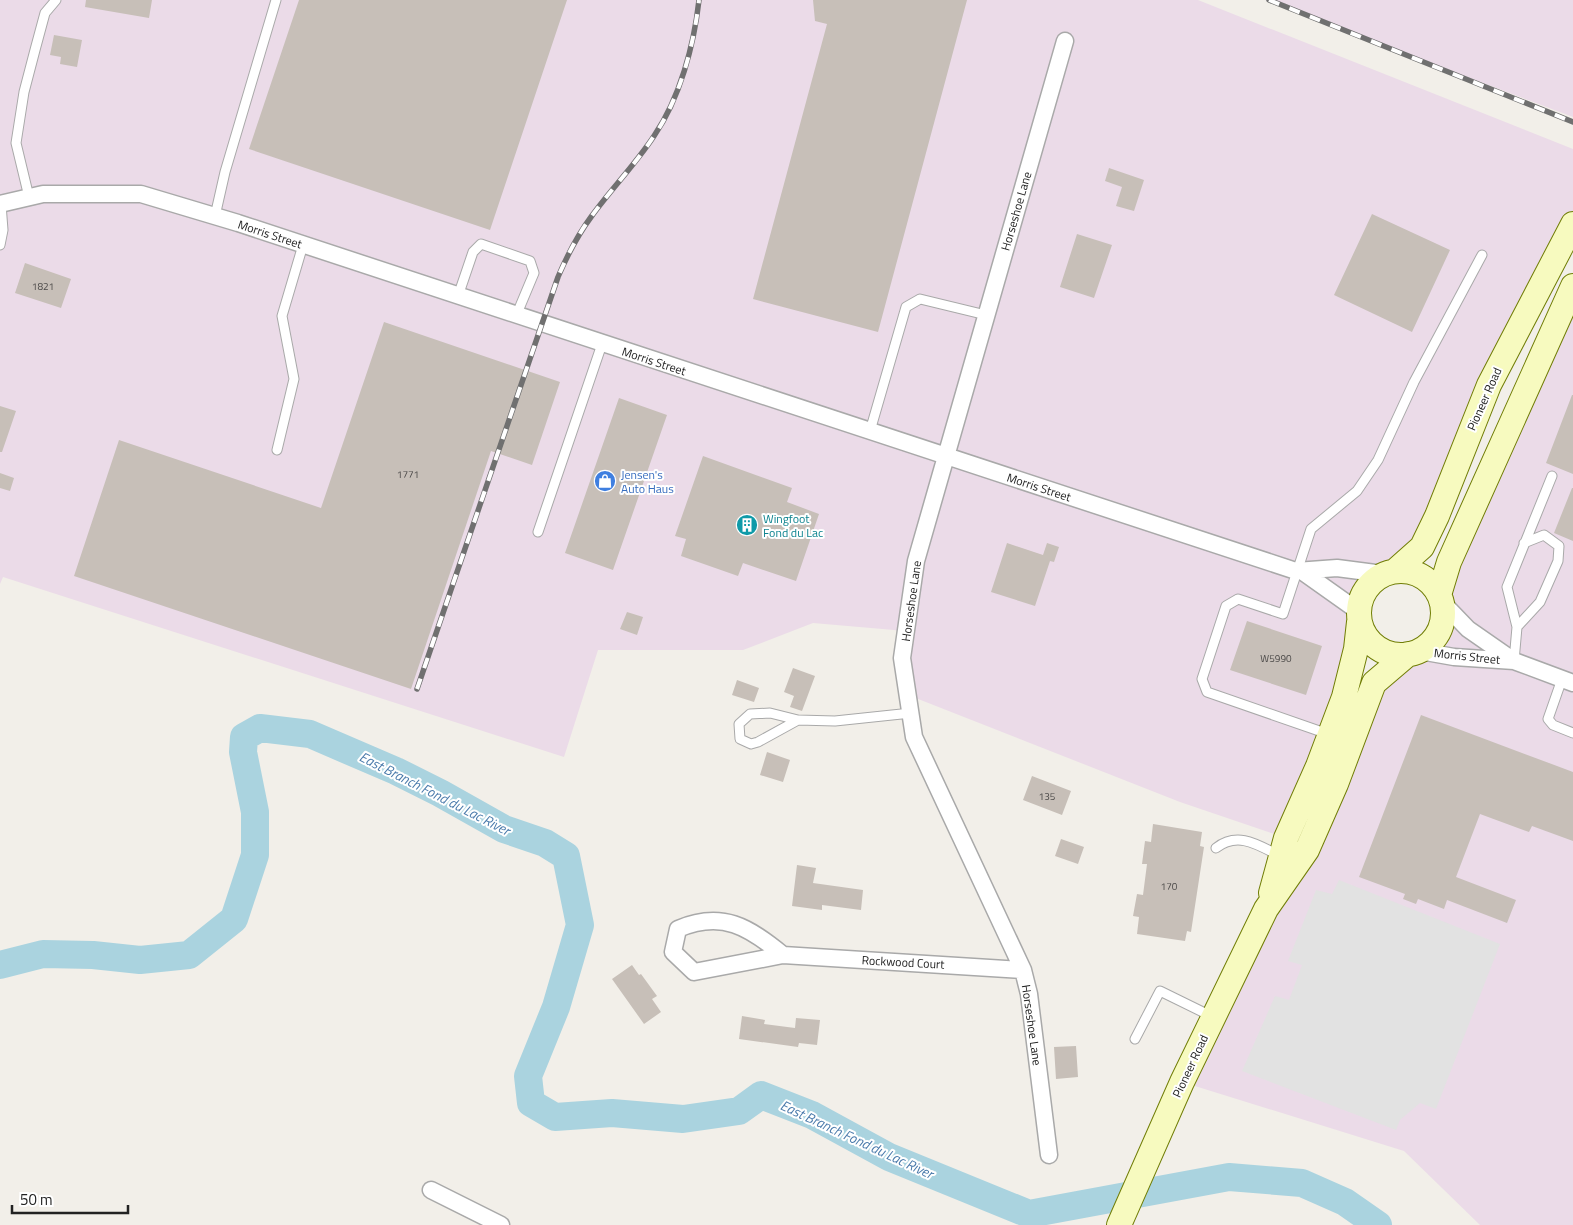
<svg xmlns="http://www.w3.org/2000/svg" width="1573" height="1225" viewBox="0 0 1573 1225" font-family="'Titillium Web',sans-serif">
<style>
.industrial{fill:#ebdbe8}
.parking{fill:#e2e2e2}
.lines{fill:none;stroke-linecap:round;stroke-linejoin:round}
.river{stroke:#aad3df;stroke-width:28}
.building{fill:#c7bfb8}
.lane-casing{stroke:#a9a9a9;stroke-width:11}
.street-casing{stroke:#a9a9a9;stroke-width:19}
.secondary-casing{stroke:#707d05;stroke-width:26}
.lane{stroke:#fff;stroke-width:9}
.street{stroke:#fff;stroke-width:16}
.secondary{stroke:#f7fabf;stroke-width:24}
.rail-casing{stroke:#707070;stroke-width:5.5}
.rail{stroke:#fff;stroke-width:4;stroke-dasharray:11;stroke-linecap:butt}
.labels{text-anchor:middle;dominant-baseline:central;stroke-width:4;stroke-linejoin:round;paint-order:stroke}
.number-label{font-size:10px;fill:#4b4948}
.street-label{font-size:12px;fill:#222;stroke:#fff}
.shop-label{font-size:12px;fill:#366cbe;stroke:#fff;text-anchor:start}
.culture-label{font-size:12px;fill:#0d838f;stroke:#fff;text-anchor:start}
.water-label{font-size:14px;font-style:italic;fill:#4a7aab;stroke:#fff}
</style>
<rect width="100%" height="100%" fill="#f2efe9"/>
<path class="industrial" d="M0 0H1198L1573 149V224L1437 516 1369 585 1361 599 1359 622 1286 838 1180 802 908 695 906 632 894 630 813 623 743 650H598L564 757 3 577 0 584Z
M1265 0H1573V117Z
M1573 286V1225H1480L1404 1151 1182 1082 1374 683 1427 646 1441 625 1442 604Z"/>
<path class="parking" d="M1339 880 1500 944 1436 1109 1420 1103 1400 1120 1396 1130 1242 1071 1275 996 1289 1000 1302 965 1288 961 1316 890 1332 894Z"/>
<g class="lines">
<path class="river" d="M0 965 43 954 93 955 140 960 189 955 234 919 255 855V812L243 752 244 737 260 728 310 734 396 771 440 793 504 829 545 843 566 856 580 925 556 1007 528 1076 531 1103 555 1117 612 1113 683 1119 739 1111 761 1095 812 1115 889 1157 1029 1214 1229 1177 1302 1183 1345 1202 1378 1225"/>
</g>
<path class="building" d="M86 0H152L149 18 85 7Z
M299 0H567L490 230 249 149Z
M813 0H967L878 332 753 299 827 24 815 21Z
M54 35 82 40 77 67 60 64 61 57 50 55Z
M1109 168 1144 180 1134 211 1116 206 1122 187 1105 181Z
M1372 214 1450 250 1412 332 1334 295Z
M1077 234 1112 245 1094 298 1060 287Z
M25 263 71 279 61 308 15 293Z
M384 322 560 382 532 465 491 451 411 689 74 576 119 440 321 508Z
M1572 395H1573V474L1546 463Z
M619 398 667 415 613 570 565 553Z
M0 406 16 411 2 452H0Z
M703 456 792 488 787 502 819 514 796 581 743 563 738 576 681 556 686 539 675 536Z
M0 473 14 478 10 491 0 488Z
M1572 488H1573V541L1554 533Z
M1007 543 1043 555 1047 543 1059 547 1054 562 1050 561 1035 606 991 592Z
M627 612 643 617 637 635 620 629Z
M1247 621 1322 646 1306 695 1230 670Z
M793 668 815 676 802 711 790 707 794 696 784 692Z
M737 680 759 688 754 702 732 695Z
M1421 715 1573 772V841L1532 826 1529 832 1480 814 1456 877 1516 900 1507 923 1447 900 1444 909 1418 899 1416 904 1403 899 1405 894 1359 877Z
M767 752 790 760 783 782 760 775Z
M1032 776 1071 791 1062 815 1023 800Z
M1153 824 1202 832 1200 846 1204 847 1191 932 1187 931 1185 941 1137 934 1139 917 1133 916 1137 894 1143 895 1147 864H1142L1145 841 1151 842Z
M1061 839 1084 847 1078 864 1055 856Z
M797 865 816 868 813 883 863 890 861 910 822 905V910L792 906Z
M632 965 639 975 641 974 657 996 652 999 661 1012 644 1024 612 979Z
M742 1016 765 1020 764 1024 795 1028 796 1018 820 1020 817 1045 799 1043 798 1047 739 1039Z
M1076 1046 1078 1077 1056 1079 1054 1047Z"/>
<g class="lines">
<g class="lane-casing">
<path id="lane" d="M29 197 16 143 24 92 35 50 45 13 56 0
M215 216 225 172 276 0
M0 245 3 230 1 204
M458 296 473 252 481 244 530 261 534 273 516 316
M870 431 906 307 920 299 986 315
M277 450 294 379 282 316 303 245
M538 532 602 344
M1517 627 1507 587 1552 476
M1514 661 1517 627 1540 602 1558 561 1559 546 1544 535 1524 543
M1562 679 1548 719 1553 725 1573 733
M798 720 770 713 750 714 739 724 740 739 751 744 758 742 798 720 835 721 911 713
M1328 734 1207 692 1202 679 1226 606 1238 599 1283 614 1311 529 1357 491 1378 460 1414 382 1482 255
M1216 848C1238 831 1258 845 1280 856
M1135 1039 1160 991 1213 1017"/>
</g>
<g class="street-casing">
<path id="street" d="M0 204 43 194H141L238 223 1296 571 1337 568 1383 574
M1303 572 1358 611
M1442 602 1468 629 1514 661 1573 683
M1420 651 1454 657 1514 661
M783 955 694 972 673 952 678 929C722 910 749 927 783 955L1023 970
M1049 1155 1029 994 1023 970 914 737 902 658 916 561 1065 41
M431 1190 501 1225"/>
</g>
<g class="secondary-casing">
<path id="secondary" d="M1359 613a42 42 0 1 1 84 0a42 42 0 1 1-84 0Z
M1395 571 1422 547 1437 516 1489 385 1573 224
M1439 595 1449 562 1573 286
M1271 893 1286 838 1318 766 1344 697 1356 649 1359 622
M1119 1225 1182 1082 1266 909 1307 850 1336 784 1374 683 1408 654"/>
</g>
<use href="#lane" class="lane"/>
<use href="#street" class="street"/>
<use href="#secondary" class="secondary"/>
<g class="rail-casing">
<path id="rail" d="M1269 0 1573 122
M417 689 558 277C567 256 577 236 591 217 611 189 635 165 654 136 680 98 694 45 699 0"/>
</g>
<use href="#rail" class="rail"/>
</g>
<defs>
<g id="shop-disc" transform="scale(1.125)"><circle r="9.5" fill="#3f7fe0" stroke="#fff"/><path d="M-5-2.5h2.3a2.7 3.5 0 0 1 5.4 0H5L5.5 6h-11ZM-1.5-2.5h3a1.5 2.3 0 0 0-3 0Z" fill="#fff"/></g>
<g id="building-disc" transform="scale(1.125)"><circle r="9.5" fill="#0f9aa8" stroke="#fff"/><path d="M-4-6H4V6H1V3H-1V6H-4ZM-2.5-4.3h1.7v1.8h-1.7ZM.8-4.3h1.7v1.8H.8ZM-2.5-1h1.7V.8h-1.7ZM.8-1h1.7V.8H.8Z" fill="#fff"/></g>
</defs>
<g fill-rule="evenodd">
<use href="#shop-disc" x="605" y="481"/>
<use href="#building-disc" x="747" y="525"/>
</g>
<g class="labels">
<g class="number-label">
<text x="43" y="286">1821</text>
<text x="408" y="474">1771</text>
<text x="1276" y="658">W5990</text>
<text x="1047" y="796">135</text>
<text x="1169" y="886">170</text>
</g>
<g class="street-label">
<text transform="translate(1016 211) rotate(-74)">Horseshoe Lane</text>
<text transform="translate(270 234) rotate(18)">Morris Street</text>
<text transform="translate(654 361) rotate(18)">Morris Street</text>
<text transform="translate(1484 399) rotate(-66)">Pioneer Road</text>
<text transform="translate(1039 487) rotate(18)">Morris Street</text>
<text transform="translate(911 601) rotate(-82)">Horseshoe Lane</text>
<text transform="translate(1467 656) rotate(6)">Morris Street</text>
<text transform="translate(903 962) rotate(3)">Rockwood Court</text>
<text transform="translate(1032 1025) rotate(82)">Horseshoe Lane</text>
<text transform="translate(1190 1066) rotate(-65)">Pioneer Road</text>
</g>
<g class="shop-label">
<text x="621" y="474">Jensen's<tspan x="621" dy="14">Auto Haus</tspan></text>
</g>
<g class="culture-label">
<text x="763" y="518">Wingfoot<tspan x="763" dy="14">Fond du Lac</tspan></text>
</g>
<g class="water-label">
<text transform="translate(435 793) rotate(27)">East Branch Fond du Lac River</text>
<text transform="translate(857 1139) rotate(25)">East Branch Fond du Lac River</text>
</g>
</g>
<path d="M12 1205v8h116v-8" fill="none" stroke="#222222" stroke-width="2.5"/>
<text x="20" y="1205" font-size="15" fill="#222222" stroke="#ffffff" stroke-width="4" paint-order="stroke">50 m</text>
</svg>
